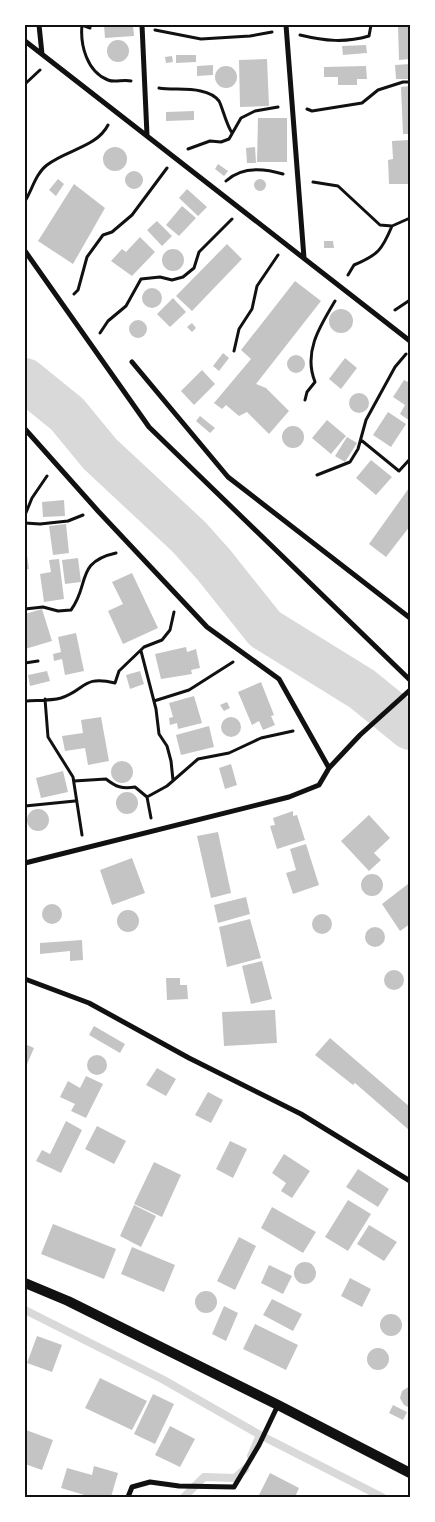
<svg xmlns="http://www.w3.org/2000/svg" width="435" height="1522" viewBox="0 0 435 1522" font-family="'Roboto Serif',serif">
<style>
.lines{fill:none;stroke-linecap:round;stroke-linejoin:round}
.stream{stroke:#d9d9d9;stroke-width:8}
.river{stroke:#d9d9d9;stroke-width:44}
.building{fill:#c4c4c4}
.path{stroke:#111;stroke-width:3}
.minor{stroke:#111;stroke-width:5}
.secondary{stroke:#111;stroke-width:10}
.neatline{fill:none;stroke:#111;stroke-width:2}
</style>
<rect width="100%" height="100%" fill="#fff"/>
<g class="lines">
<path class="stream" d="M25 1310 162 1379 260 1435 382 1497
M251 1456 260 1435
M184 1497 204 1477 235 1478 245 1469"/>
<path class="river" d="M25 380 67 414 100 454 189 537 214 565 265 629 362 689 410 728"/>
</g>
<path class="building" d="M104 25H133L134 36 105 38Z
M398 25H410V59L399 60Z
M107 51a11 11 0 1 1 22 0a11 11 0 1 1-22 0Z
M366 45 367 53 343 55 342 46Z
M176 55H196V62L176 63Z
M172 56 173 62 166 63 165 57Z
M267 59 269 106 240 107 239 60Z
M410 64V79H396L395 65Z
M213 65V75L197 76V66Z
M366 66 367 79H357V85H338V77H324V67Z
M215 77a11 11 0 1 1 22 0a11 11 0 1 1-22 0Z
M410 86V134H403L401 87Z
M194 111V120L166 121V112Z
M258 118H287V162H257Z
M410 140V184H389L388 160 393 159 392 141Z
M255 147 256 163H247L246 148Z
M103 159a12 12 0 1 1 24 0a12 12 0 1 1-24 0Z
M218 164 228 171 224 176 215 169Z
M125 180a9 9 0 1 1 18 0a9 9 0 1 1-18 0Z
M254 185a6 6 0 1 1 12 0a6 6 0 1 1-12 0Z
M58 179 64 184 56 196 49 190Z
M74 184 105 208 73 264 38 241Z
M187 189 207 207 198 216 179 198Z
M182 206 196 218 179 236 166 225Z
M157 221 172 236 162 246 147 230Z
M140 237 155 252 132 276 111 261 122 249 126 252Z
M324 241H333L334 248H324Z
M227 244 242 259 192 311 176 296Z
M162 260a11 11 0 1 1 22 0a11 11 0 1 1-22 0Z
M295 281 321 301 256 384 266 388 289 411 269 434 247 412 239 416 226 405 222 409 214 403 251 359 241 350Z
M142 298a10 10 0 1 1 20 0a10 10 0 1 1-20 0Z
M173 298 186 312 170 327 157 314Z
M329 321a12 12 0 1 1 24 0a12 12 0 1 1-24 0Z
M129 329a9 9 0 1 1 18 0a9 9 0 1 1-18 0Z
M192 323 196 328 192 332 187 327Z
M223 353 229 358 219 371 213 366Z
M287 364a9 9 0 1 1 18 0a9 9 0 1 1-18 0Z
M345 358 357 368 341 389 329 379Z
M202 370 215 384 194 405 181 391Z
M404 380 410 383V421L400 414 405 405 393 397Z
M349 403a10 10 0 1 1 20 0a10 10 0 1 1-20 0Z
M388 412 406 424 391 447 373 435Z
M200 416 215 428 210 433 196 421Z
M327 420 346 436 331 454 312 438Z
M282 437a11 11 0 1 1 22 0a11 11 0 1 1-22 0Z
M347 437 357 443 345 462 335 456Z
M371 460 392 477 376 495 356 478Z
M409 488 410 526 386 557 369 544Z
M64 500 65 516 43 517 42 502Z
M66 524 69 553 53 555 49 526Z
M27 555 29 569 25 570V556Z
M78 558 81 582 65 584 62 560Z
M59 559 64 599 44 602 40 574 51 572 49 560Z
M132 573 158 628 123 644 108 611 123 604 112 582Z
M42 609 52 641 25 649V614Z
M76 633 84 671 65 675 62 659 54 661 53 654 61 652 58 637Z
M186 647 187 652 196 649 200 668 191 670 192 674 161 679 155 654Z
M47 671 50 681 30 686 28 675Z
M140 671 144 684 130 689 126 675Z
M261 682 274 715 271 716 275 725 263 730 259 721 252 725 238 692Z
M194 696 202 723 178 729 177 723 170 725 169 718 173 717 169 703Z
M227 702 230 708 224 711 220 705Z
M221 727a10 10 0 1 1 20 0a10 10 0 1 1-20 0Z
M101 717 109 761 88 765 85 748 65 751 62 736 83 733 81 720Z
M209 726 214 747 181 755 176 735Z
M111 772a11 11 0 1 1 22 0a11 11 0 1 1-22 0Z
M231 764 237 785 225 789 219 768Z
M63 771 68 792 41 798 36 778Z
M116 803a11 11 0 1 1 22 0a11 11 0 1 1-22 0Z
M27 820a11 11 0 1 1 22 0a11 11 0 1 1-22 0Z
M293 811V816L297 815 305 840 277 849 270 826 275 825 273 818Z
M369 815 390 838 374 853 381 860 369 871 341 841Z
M218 832 231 893 211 898 197 836Z
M306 844 319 885 293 894 286 873 296 870 290 849Z
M132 858 145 893 112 905 100 870Z
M361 885a11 11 0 1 1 22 0a11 11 0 1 1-22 0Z
M408 884 410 924 400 931 382 904Z
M246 897 250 914 218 923 214 905Z
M42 914a10 10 0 1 1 20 0a10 10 0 1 1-20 0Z
M117 921a11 11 0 1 1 22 0a11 11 0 1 1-22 0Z
M312 924a10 10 0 1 1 20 0a10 10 0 1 1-20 0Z
M250 919 261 958 227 967 219 927Z
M365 937a10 10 0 1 1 20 0a10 10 0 1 1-20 0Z
M82 940 83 960 70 961V951L40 954V943Z
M262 961 272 999 251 1004 242 966Z
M384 980a10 10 0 1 1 20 0a10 10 0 1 1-20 0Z
M166 978H180V985H187L188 999 167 1000Z
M275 1010 277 1043 224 1046 222 1012Z
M94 1026 125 1044 120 1053 89 1035Z
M330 1038 410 1107 409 1130 355 1083 353 1085 315 1055Z
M25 1044 34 1048 25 1069Z
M87 1065a10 10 0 1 1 20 0a10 10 0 1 1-20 0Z
M157 1068 176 1079 166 1096 146 1085Z
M86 1076 103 1084 86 1118 71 1111 75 1104 60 1097 68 1081 80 1088Z
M208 1092 223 1100 211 1123 195 1115Z
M66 1121 82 1130 61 1173 36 1161 42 1150 50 1154Z
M97 1126 126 1141 114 1164 85 1149Z
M230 1141 247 1149 233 1178 216 1169Z
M284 1154 310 1171 292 1198 281 1191 286 1183 272 1173Z
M154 1162 181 1175 162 1217 134 1204Z
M358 1169 389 1189 378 1207 346 1187Z
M348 1200 371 1214 348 1251 325 1237Z
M134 1205 156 1216 141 1247 120 1236Z
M272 1207 316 1232 303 1253 261 1228Z
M53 1224 116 1249 104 1279 41 1254Z
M369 1225 397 1242 384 1261 357 1244Z
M239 1237 256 1246 235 1290 217 1281Z
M132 1247 175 1265 164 1292 121 1274Z
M294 1273a11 11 0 1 1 22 0a11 11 0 1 1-22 0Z
M269 1265 292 1276 283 1294 261 1283Z
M350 1278 371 1289 362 1307 341 1296Z
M195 1302a11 11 0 1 1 22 0a11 11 0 1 1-22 0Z
M272 1299 302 1314 293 1331 263 1315Z
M224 1306 238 1313 226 1341 212 1334Z
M380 1325a11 11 0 1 1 22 0a11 11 0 1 1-22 0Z
M255 1324 298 1345 286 1370 243 1349Z
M37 1336 62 1345 52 1372 27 1363Z
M367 1359a11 11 0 1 1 22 0a11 11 0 1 1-22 0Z
M100 1378 147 1401 132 1430 85 1408Z
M410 1386V1408L404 1405 400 1398 402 1391Z
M153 1394 174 1404 155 1444 134 1434Z
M393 1405 407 1412 403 1420 389 1413Z
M170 1426 195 1439 180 1467 155 1455Z
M26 1430 53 1440 42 1470 25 1464Z
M94 1466 118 1473 111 1497H91L61 1488 67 1468 92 1475Z
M270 1473 299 1488 295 1497H258Z"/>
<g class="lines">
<path class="path" d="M82 25C80 45 87 72 108 80 115 83 123 79 131 81
M82 25 90 28
M155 30 201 39 250 36 272 32
M300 35C325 41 345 43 369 36L371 25
M25 84 40 70
M159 88C176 91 207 85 219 101 222 106 226 124 232 133
M307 109 312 111 362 103 378 90 403 82H410
M188 149 210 141 221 142 229 139 241 118 255 111 278 107
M226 181C242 166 263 168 283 174
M313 182 338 186 380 225 392 226 410 218
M25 201C32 190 36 173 47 165 66 150 97 147 108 125
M348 275 354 265C378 255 382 250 392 226
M74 294 78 290 87 257 103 235 112 232 132 215 167 168
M395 310 410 300
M100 333 108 321 126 306 141 279 160 277 172 280 183 277 194 268 199 252 232 219
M234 351 239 329 252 309 257 286 278 255
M305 400 307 392 315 382C303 352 320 326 335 301
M361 440 399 471 410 459
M317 475 350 462 358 449 366 420 395 367 406 354
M25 515 32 498 47 476
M25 523 40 524 68 521 83 515
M25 609 43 607 58 611 71 610C90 585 75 562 116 553
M141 651 156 709 159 734 167 746 171 761 173 780
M25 663 38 661
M45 699 48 737 73 777 82 835
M25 701C36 700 50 701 61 698 86 690 82 675 115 683L119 671 144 647 162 640 170 630 174 612
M154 701 189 690 233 662
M74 781 106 779C116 787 122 789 135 787L147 797
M25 806 75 801
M151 818 147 797 167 786 198 759 229 753 261 738 293 731"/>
<path class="minor" d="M39 25 42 54
M142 25 147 135
M286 25 304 258
M25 41 410 341
M25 251 149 427 410 680
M132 362 228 477 410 618
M25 429 98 511 207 627 279 679 329 768 319 785 289 797 25 863
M329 768 360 735 410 690
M25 979 89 1003 189 1058 301 1114 410 1181
M128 1497 132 1487 150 1482 179 1486 234 1487 259 1445 278 1405"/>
<path class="secondary" d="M25 1283 68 1301 278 1405 410 1473"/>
</g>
<rect width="435" height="1522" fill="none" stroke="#ffffff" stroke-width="52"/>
<rect x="26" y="26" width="383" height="1470" class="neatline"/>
</svg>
